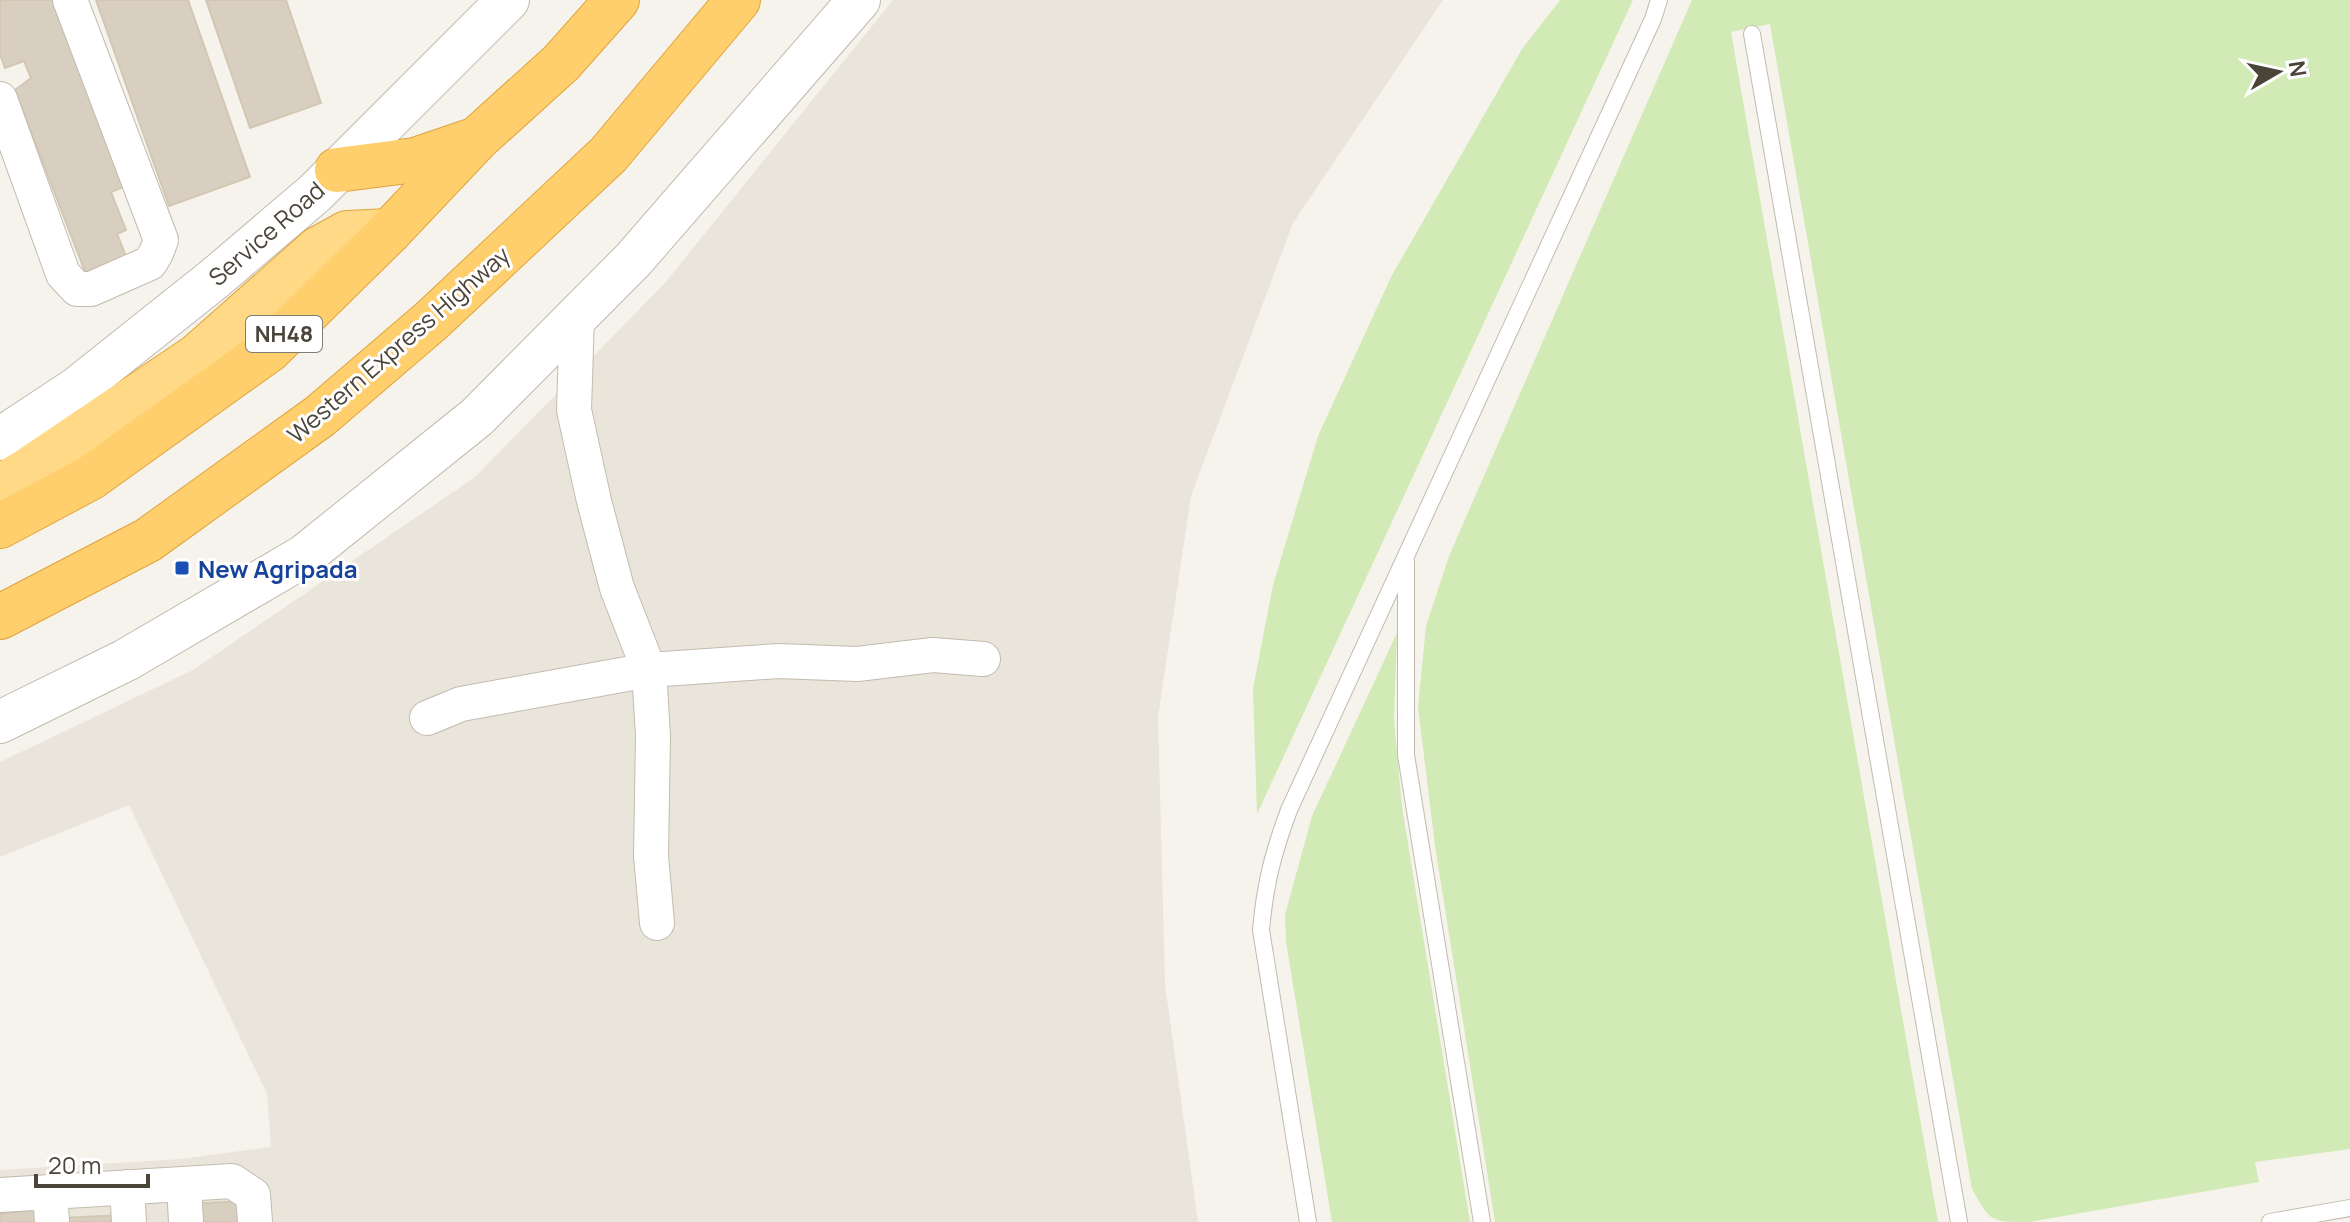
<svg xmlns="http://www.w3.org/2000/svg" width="2350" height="1222" viewBox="0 0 2350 1222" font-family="Manrope,sans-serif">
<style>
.residential{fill:#eae5da}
.green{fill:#d2eab5}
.building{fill:#d8cfc1;stroke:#d3c7b4;stroke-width:2}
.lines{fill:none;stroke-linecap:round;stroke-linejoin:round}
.service-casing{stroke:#c2bbae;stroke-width:18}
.minor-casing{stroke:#c2bbae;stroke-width:36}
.tertiary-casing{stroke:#c2bbae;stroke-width:44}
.trunk-casing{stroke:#e0a43c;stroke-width:46}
.motorway-casing{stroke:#e0a43c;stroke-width:46}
.service{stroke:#fff;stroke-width:16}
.minor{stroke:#fff;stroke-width:34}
.tertiary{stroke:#fff;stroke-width:42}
.trunk{stroke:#ffd985;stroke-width:44}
.motorway{stroke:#ffcf6e;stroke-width:44}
.transit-dot{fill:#1a4fb4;stroke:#fff;stroke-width:3}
.labels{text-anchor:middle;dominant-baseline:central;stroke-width:6;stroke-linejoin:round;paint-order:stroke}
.shield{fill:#fff;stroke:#817c74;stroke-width:2}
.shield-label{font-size:22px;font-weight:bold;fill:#4b4439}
.street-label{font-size:24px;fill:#4b4439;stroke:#fff}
.transit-label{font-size:24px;font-weight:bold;fill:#164399;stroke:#fff;text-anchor:start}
</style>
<rect width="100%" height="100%" fill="#f6f3ec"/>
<path class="residential" d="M893 0H1443L1293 223 1191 496 1158 717 1165 984 1198 1222H0V1170L181 1159 271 1147 267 1094 129 805 0 857V762L193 670 475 477 665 283Z"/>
<path class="green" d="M1560 0H1633L1257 814 1253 689 1273 585 1318 436 1391 277 1522 49Z
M1692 0H2350V1149L2255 1162 2259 1182 2029 1222C1990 1222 1991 1222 1972 1189L1770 24 1731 32 1938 1222H1495L1435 846 1418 707 1426 626 1449 556Z
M1397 633 1394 719 1402 807 1470 1222H1332L1286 942 1285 915 1312 816Z"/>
<path class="building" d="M0 0H63L133 183 111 192 126 230 117 234 130 266 89 282 15 90 31 78 24 61 5 68 0 54Z
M96 0H188L250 177 169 206Z
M206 0H286L321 103 250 128Z
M243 1201 245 1222H191L190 1204Z
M40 1209 42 1222H0V1214Z
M122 1215V1222H65L64 1218Z"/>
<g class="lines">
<g class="service-casing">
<path id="service" d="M1752 34 1959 1222
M1406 561V755L1482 1222
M1308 1222 1261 930C1265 884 1273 853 1289 810L1653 19 1659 0
M2270 1222 2350 1208"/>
</g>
<g class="minor-casing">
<path id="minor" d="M0 99 63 274 77 289H91L150 263 156 253 161 240 70 0
M577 316 574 410 594 501 617 588 649 670 653 736 651 856 657 923
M427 718 461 704 649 670 778 661 857 664 933 655 983 659
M184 1184 186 1222
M127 1187 129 1222
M50 1192 52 1222
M0 1195 232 1181 253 1195 255 1222"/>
</g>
<g class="tertiary-casing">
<path id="tertiary" d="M0 439 77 388 214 279 315 193 508 0
M0 722 126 660 304 556 477 417 633 260 859 0"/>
</g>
<g class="trunk-casing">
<path id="trunk" d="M0 487 28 470 197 356 318 249 347 233 390 231"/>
</g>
<g class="motorway-casing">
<path id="motorway" d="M337 170 415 160 471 141
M0 526 90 478 269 350 390 231 478 138 561 63 617 0
M0 617 148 540 320 416 431 321 608 155 738 0"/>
</g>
<use href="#service" class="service"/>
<use href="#minor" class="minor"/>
<use href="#tertiary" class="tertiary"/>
<use href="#trunk" class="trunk"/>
<use href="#motorway" class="motorway"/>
</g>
<rect class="transit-dot" x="174" y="560" width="16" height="16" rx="4"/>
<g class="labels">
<rect class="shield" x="246" y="316" width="76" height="36" rx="6"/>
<g class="shield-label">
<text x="284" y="334">NH48</text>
</g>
<g class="street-label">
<text transform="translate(266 233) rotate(-41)">Service Road</text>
<text transform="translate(398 344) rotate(-41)">Western Express Highway</text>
</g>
<g class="transit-label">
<text x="198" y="568">New Agripada</text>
</g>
</g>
<g transform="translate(2278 72) rotate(81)" stroke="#ffffff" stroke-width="6" paint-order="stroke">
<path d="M0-6L14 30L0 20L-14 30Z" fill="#4b4439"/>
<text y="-12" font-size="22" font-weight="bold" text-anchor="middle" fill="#4b4439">N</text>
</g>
<path d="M36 1174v12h112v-12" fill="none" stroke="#4b4439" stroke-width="4"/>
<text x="48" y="1174" font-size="24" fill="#4b4439" stroke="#ffffff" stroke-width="6" paint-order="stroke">20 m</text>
</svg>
